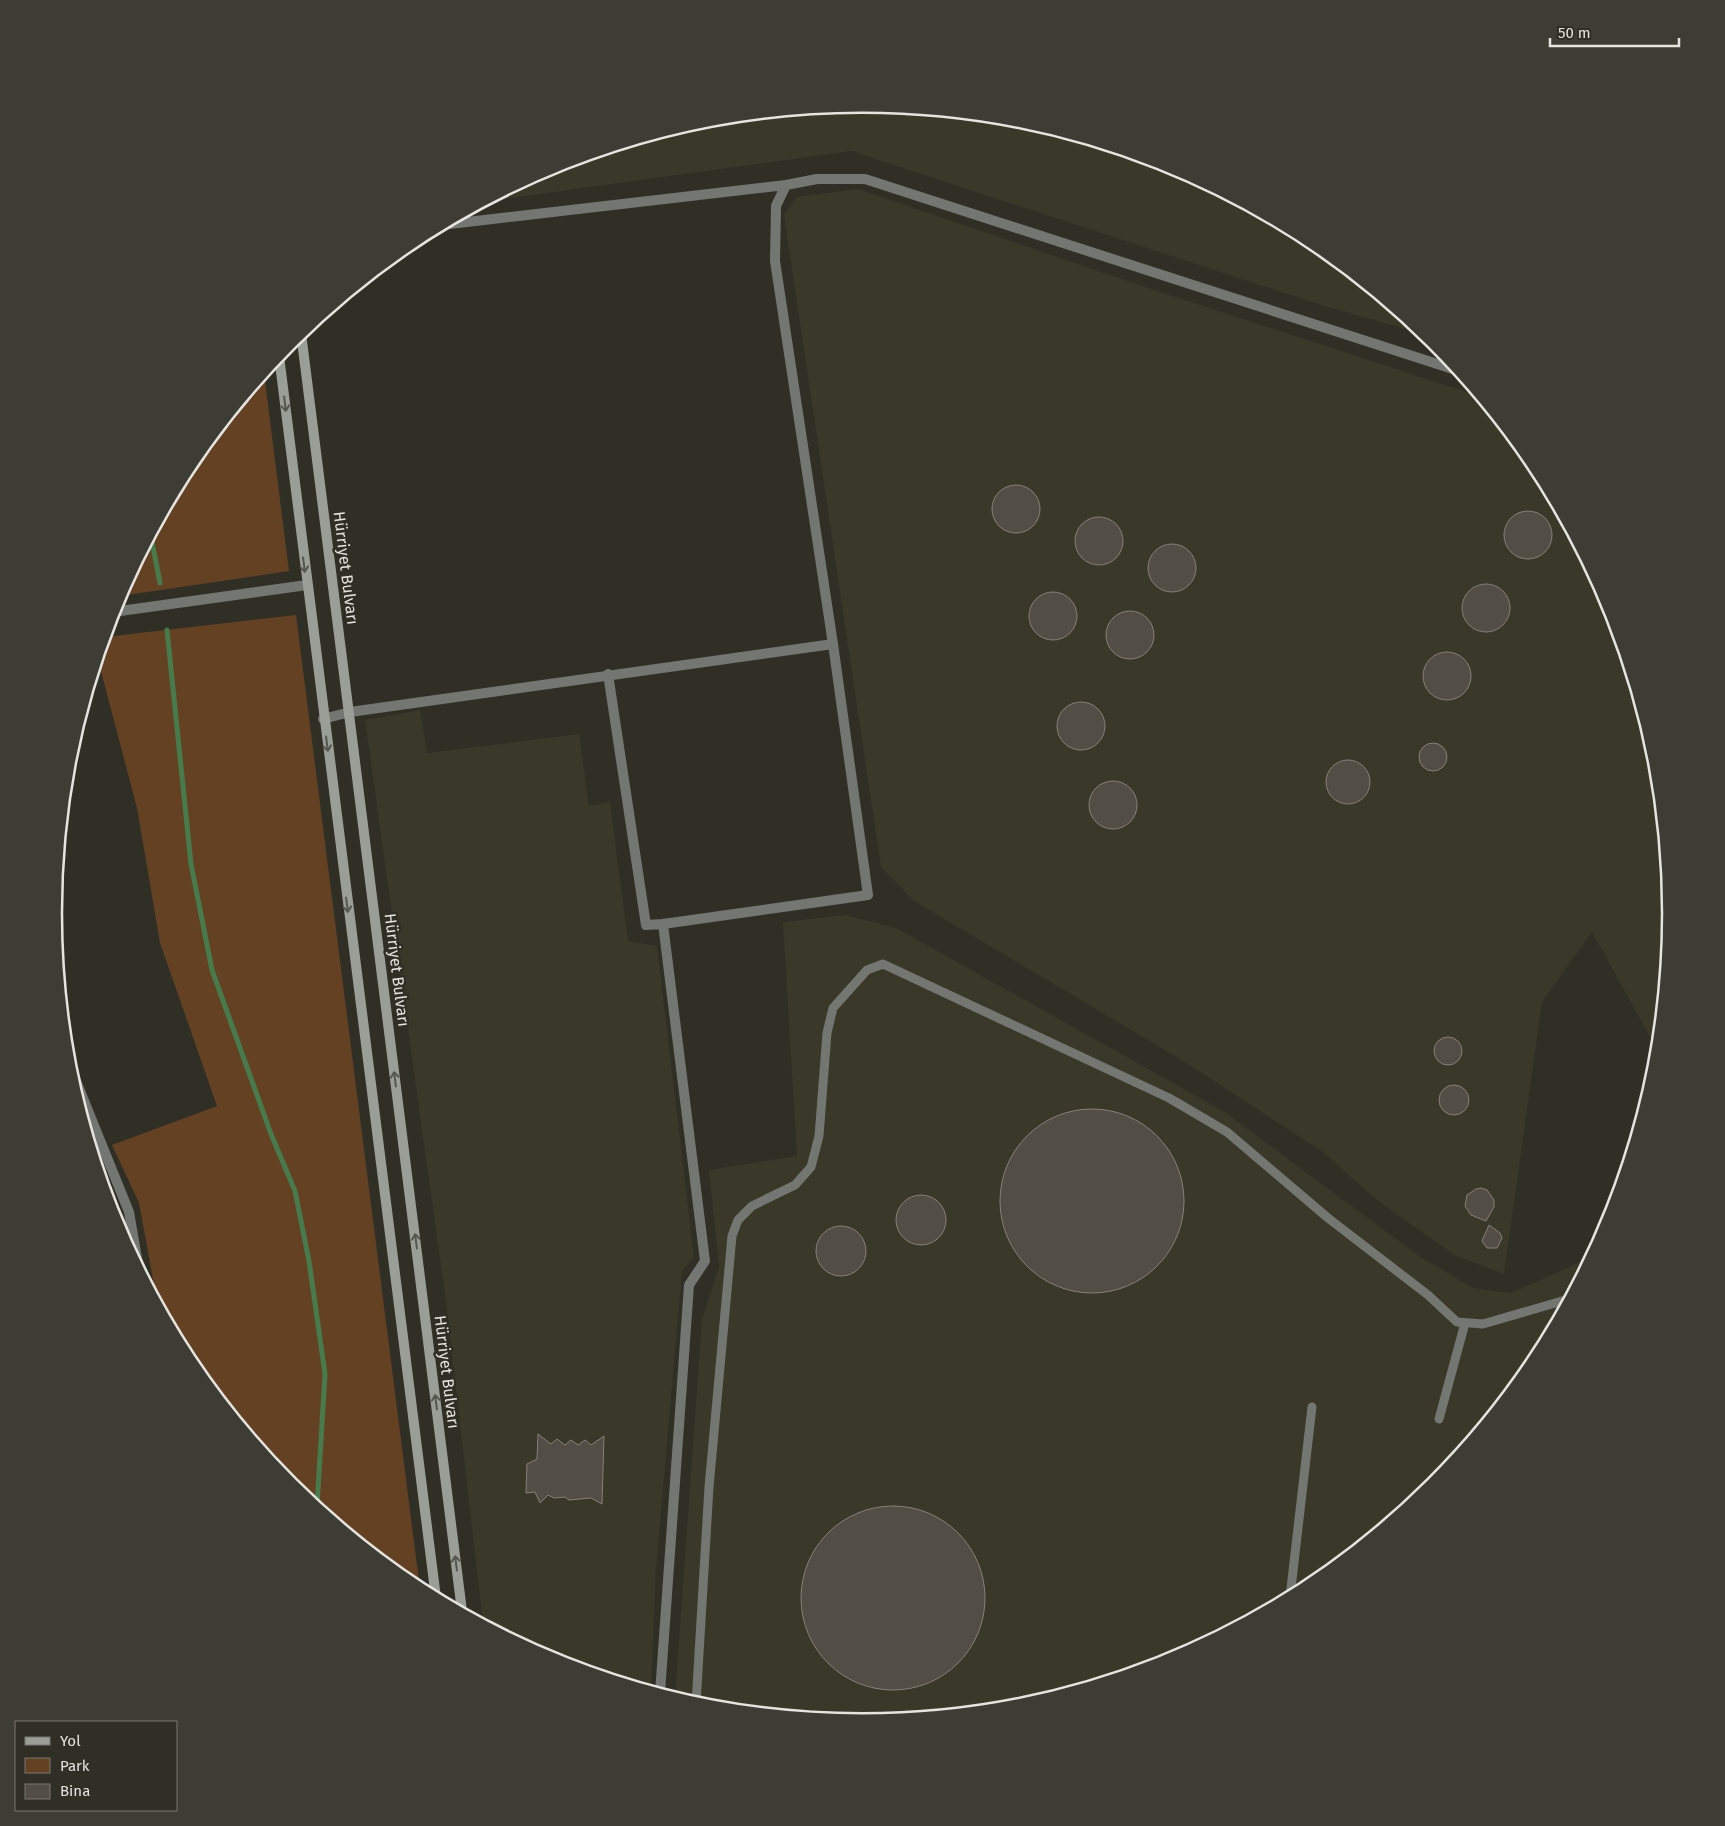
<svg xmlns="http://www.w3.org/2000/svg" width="1725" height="1826" viewBox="0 0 1725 1826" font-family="'Fira Sans',sans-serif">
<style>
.built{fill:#393829}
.green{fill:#644123}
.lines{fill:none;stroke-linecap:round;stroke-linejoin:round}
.stream{stroke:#487b4c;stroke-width:5}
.building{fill:#524e45;stroke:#878179}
.service{stroke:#747672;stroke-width:9}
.minor{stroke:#747672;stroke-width:10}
.secondary{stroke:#9b9e97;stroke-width:10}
.oneway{stroke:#55564e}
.labels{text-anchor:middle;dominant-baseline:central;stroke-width:5;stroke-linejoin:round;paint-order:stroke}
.street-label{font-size:16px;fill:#e5e4df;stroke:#2f2f26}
.rim{fill:none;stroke:#e5e4df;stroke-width:2.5}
</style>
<rect width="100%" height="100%" fill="#2f2f26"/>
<path class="built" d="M863 104 1021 120 1172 166 1312 241 1372 290 1409 330 1318 304 851 151 488 201 553 166 705 120Z
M858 189 1157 291 1479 396 1535 464 1610 604 1617 628 1656 756 1671 913 1658 1051 1592 932 1542 1002 1504 1274 1456 1256 1378 1201 1323 1152 1180 1059 914 901 881 867 784 215 797 197Z
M420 710 427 753 579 734 589 806 610 802 628 941 657 946 694 1257 682 1271 656 1569 651 1690 553 1660 483 1623 446 1302 365 720Z
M846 915 898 929 1225 1112 1419 1256 1473 1288 1511 1293 1591 1257 1535 1363 1434 1485 1312 1586 1172 1660 1020 1706 862 1722 704 1706 675 1697 702 1319 719 1267 709 1170 797 1156 783 922Z"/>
<path class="green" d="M264 373 289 571 120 596 190 463Z
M296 615 420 1589 290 1485 190 1362 157 1301 139 1203 112 1145 217 1106 160 943 137 808 98 660 105 637Z"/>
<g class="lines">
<path class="stream" d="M151 537 160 583
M167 630 191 864 212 970 271 1134 295 1191 309 1261 325 1374 317 1506"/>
</g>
<path class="building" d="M992 509a24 24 0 1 1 48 0a24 24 0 1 1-48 0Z
M1504 535a24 24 0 1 1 48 0a24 24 0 1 1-48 0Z
M1075 541a24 24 0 1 1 48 0a24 24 0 1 1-48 0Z
M1148 568a24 24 0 1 1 48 0a24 24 0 1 1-48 0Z
M1462 608a24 24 0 1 1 48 0a24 24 0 1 1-48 0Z
M1029 616a24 24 0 1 1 48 0a24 24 0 1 1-48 0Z
M1106 635a24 24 0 1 1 48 0a24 24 0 1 1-48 0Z
M1423 676a24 24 0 1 1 48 0a24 24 0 1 1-48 0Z
M1057 726a24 24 0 1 1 48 0a24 24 0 1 1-48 0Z
M1419 757a14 14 0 1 1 28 0a14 14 0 1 1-28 0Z
M1326 782a22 22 0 1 1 44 0a22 22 0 1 1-44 0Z
M1089 805a24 24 0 1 1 48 0a24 24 0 1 1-48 0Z
M1434 1051a14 14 0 1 1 28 0a14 14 0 1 1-28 0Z
M1439 1100a15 15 0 1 1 30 0a15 15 0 1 1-30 0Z
M1000 1201a92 92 0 1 1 184 0a92 92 0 1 1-184 0Z
M1481 1188 1487 1190 1494 1200V1207L1486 1221 1471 1215 1465 1206 1467 1195 1476 1189Z
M896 1220a25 25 0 1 1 50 0a25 25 0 1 1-50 0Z
M1489 1225 1500 1233 1502 1238 1497 1248H1487L1482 1241Z
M816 1251a25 25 0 1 1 50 0a25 25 0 1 1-50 0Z
M538 1434 551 1444 557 1439 565 1445 571 1440 578 1445 585 1440 591 1445 604 1436 602 1504 591 1498 569 1500 565 1497 554 1498 548 1495 540 1503 535 1492 526 1493 527 1464 537 1459Z
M801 1598a92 92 0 1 1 184 0a92 92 0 1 1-184 0Z"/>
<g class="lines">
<path class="service" d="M1439 1419 1465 1323
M1290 1597 1312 1407
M696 1704 709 1487 732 1236 738 1220 752 1206 795 1185 811 1167 819 1136 827 1033 833 1008 867 970 883 964 1169 1098 1227 1132 1328 1218 1428 1295 1457 1322 1483 1324 1569 1299"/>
<path class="minor" d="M441 225 786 185
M113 612 307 585
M608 674 646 925 663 924
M323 719 350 712 833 644
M68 1061 129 1212 138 1264
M660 1693 689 1285 705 1261 663 924 868 895 833 644 775 261 776 206 786 185 817 179H865L1459 371"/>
<path class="secondary" d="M301 333 462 1611
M279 356 436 1598"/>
</g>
<defs><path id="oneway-shaft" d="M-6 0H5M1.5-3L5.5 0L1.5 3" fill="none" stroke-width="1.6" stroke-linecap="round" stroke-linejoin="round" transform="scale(1.25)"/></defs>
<g class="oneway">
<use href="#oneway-shaft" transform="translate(285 404) rotate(83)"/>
<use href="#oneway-shaft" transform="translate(304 565) rotate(83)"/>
<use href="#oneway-shaft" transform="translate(327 744) rotate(83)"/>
<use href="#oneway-shaft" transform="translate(347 905) rotate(83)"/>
<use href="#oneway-shaft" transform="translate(395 1079) rotate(-97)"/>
<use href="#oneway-shaft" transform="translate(416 1241) rotate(-97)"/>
<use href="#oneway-shaft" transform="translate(436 1402) rotate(-97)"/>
<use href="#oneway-shaft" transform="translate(456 1563) rotate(-97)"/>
</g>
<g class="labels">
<g class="street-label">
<text transform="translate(346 568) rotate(83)">Hürriyet Bulvarı</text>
<text transform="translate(397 970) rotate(83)">Hürriyet Bulvarı</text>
<text transform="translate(447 1372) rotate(83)">Hürriyet Bulvarı</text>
</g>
</g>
<path d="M0 0H1725V1826H0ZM62 913a800 800 0 1 1 1600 0a800 800 0 1 1-1600 0Z" fill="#3e3d35" fill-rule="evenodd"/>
<path class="rim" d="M62 913a800 800 0 1 1 1600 0a800 800 0 1 1-1600 0Z"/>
<rect x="15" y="1721" width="162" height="90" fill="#2f2f26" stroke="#787770"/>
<rect x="25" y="1737" width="25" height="8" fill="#9b9e97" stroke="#787770"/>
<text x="60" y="1746" font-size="15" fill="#e5e4df">Yol</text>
<rect x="25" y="1758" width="25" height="15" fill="#644123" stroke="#787770"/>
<text x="60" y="1771" font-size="15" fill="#e5e4df">Park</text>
<rect x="25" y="1784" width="25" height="15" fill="#524e45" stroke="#787770"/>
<text x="60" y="1796" font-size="15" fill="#e5e4df">Bina</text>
<path d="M1550 38v8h129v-8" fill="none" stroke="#e5e4df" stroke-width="2.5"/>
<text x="1558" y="38" font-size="15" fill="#e5e4df" stroke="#2f2f26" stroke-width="4" paint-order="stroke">50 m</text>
</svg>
